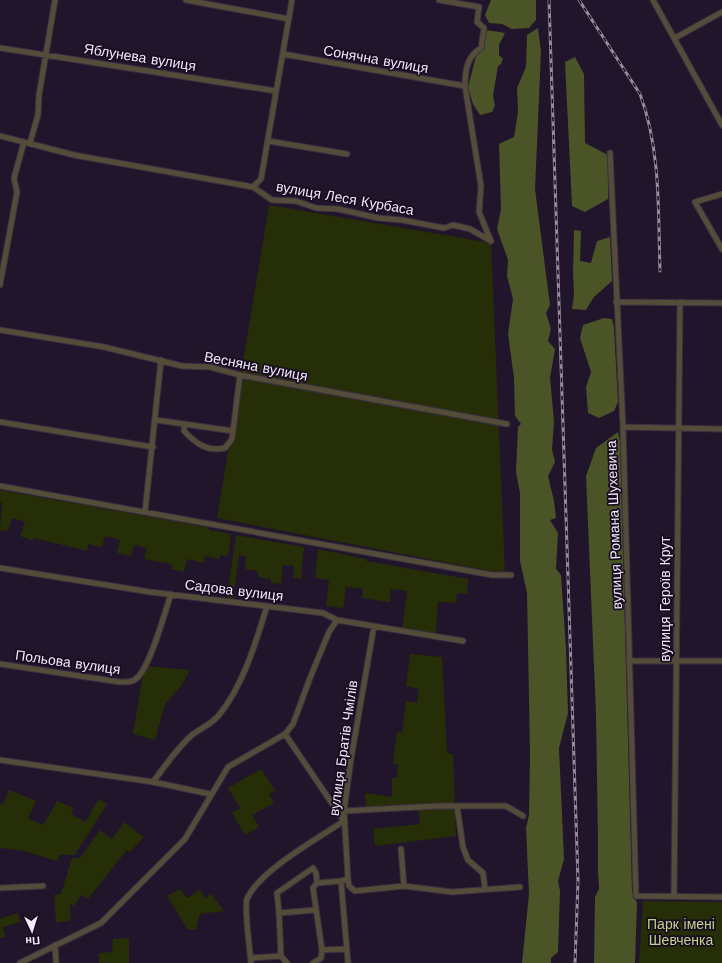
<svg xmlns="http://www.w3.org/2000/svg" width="722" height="963" viewBox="0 0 722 963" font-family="'Work Sans',sans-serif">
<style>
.green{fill:#262e07}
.forest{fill:#4a5426}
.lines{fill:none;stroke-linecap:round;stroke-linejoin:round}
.street-casing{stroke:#392f43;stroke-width:7}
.street{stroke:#544c39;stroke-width:5}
.rail-casing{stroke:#958d9e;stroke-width:3}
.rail{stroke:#170c21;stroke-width:1.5;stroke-dasharray:4.5;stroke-linecap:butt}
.labels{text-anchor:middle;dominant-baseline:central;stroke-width:3.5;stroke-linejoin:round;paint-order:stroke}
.street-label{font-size:14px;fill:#f1eaf9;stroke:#170c21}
.park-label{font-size:14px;fill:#c2d48a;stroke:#170c21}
</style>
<rect width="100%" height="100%" fill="#20152a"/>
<path class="green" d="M269 205 491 243 505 574 217 518Z
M0 490 207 527 210 530 231 534 228 556 220 555V559L205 556 204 563 187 559 184 572 171 569 172 564 144 559 147 548 134 545 131 556 117 553 120 540 105 536 102 547 88 544 87 551 34 538 33 541 20 536 25 522 12 518 7 532 0 530 2 503 0 502Z
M236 535 304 547 301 579 293 578 294 566 283 565 281 584 271 583V579L258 577V571L245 569 246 556 239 555 233 599 227 598Z
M318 549 366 559V561L468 579 467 594 457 593 456 603 438 602 436 633 402 629 407 591 391 589 390 602 362 598 363 589 346 587 343 608 326 606 329 580 315 578Z
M410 654 442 657 447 753 453 754 456 836 375 846 373 829 420 824 418 809 366 813 365 793 392 797V778H397L398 764H393L397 732 402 733 406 701 417 703 419 689 406 686Z
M147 666 190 670 181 686 165 704 155 740 133 734 142 680Z
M261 769 275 790 269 794 274 803 252 815 259 827 245 835 232 813 240 808 228 788Z
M9 790 36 801 28 818 43 825 57 801 74 808 71 814 85 822 99 799 107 804 75 855H60L57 861 24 851 0 848V804H3Z
M124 822 144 837 130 852 127 850 88 899 81 895 74 906 70 904 71 920 56 923 54 895 61 894 72 858H80L100 830 112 839Z
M180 889 187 898 200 890 205 898 211 894 224 911 200 914 196 929 188 930 167 896Z
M643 901 722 902V963H639Z
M18 913 20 922 3 927 5 937 0 938V919Z
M129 938V963H99V953L112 952 113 939Z"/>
<path class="forest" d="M491 0H536V20L529 28 512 29 502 24 489 23 485 15Z
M538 28 541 52 535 189 550 305 546 313 551 329 548 341 555 349 550 378 554 421 552 450 555 462 548 476 554 501 556 518 550 520 558 533 556 569 561 575 566 649 568 713 559 748 564 859 558 881 560 891 558 952 551 958V963H522L529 894 526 828 529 815 530 755 527 593 520 561V493L516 472 518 427 521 424 515 416 514 378 508 334 513 299 507 276 508 260 497 229 501 209 499 144 514 137 518 112 517 88 526 67 527 35Z
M486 30 505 33 499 45V55L503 59 501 64 498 66 493 96 495 105 492 112 480 115 473 104 468 87 482 33Z
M575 57 584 74 585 143 608 155V199L585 212 572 206 565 62Z
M574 230 581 231 580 261 591 263 597 241 610 237 612 281 594 297 586 310 572 309 574 295 573 273Z
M604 318 612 319 614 328 618 402 614 411 599 418 588 413 586 387 591 372 580 338 583 325Z
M618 432 620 441 632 891 637 903 635 963H594L595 897 599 889 598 872V842L596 714 586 476 596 448Z"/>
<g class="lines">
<g class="street-casing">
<path id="street" d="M186 0 289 19
M439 0 479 7 477 22 484 28 481 48C467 56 465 71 465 86L481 186 479 212 491 241
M653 0 722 125
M675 38 722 12
M0 48 276 91
M283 54 465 86
M0 136 74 155 253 187 272 200 296 201 316 208 338 209 378 218 402 220 444 228 453 225 470 229 491 241
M268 141 347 154
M30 143 38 115 39 95 55 0
M610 153 623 427 636 896 722 897
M253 187 261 179 292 0
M722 194 695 202 722 249
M0 285 17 192 14 178 24 142
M616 302 722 303
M0 330 104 347 182 366 210 367 240 375 507 424
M156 420 233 431
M0 422 153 447
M184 424V431C196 444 208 452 225 448L232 439 240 375
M623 427 722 429
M0 486 492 575H511
M145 512 161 360
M0 568 150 592 323 613 337 620 463 641
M629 661H722
M0 664 120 682C126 682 132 683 137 678 150 667 165 612 171 594
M0 760 153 782 210 794
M153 782C165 766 177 748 192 735 201 728 212 724 219 715 243 686 256 642 267 606
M457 806 463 847 468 860 483 873 485 889
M344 811 438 806H506L523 816
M401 849 404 886
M348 879 349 886 355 891 404 886 452 892 520 887
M341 881 317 883 313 888 322 950 347 949
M0 888 43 886
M674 896 680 302
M315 910 279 913 277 893 313 868 316 873 317 883
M55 945 56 963
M281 956 287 963
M251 958 281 956 279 913
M20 963 101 923 185 839 228 767 285 734 293 724 310 678 329 632 337 620
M251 963C250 952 244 906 247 899 258 872 318 838 344 821L285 734
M313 963 321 958 322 950
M348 963 341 881 348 879 344 811 351 759 374 626"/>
</g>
<use href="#street" class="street"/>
<g class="rail-casing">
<path id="rail" d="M549 0 578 881 575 963
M579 0 640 94C661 150 658 212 660 271"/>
</g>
<use href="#rail" class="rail"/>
</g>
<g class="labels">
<g class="street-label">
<text transform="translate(140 57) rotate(9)">Яблунева вулиця</text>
<text transform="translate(376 59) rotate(10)">Сонячна вулиця</text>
<text transform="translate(345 198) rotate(10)">вулиця Леся Курбаса</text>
<text transform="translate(256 366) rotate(11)">Весняна вулиця</text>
<text transform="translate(614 525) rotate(-92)">вулиця Романа Шухевича</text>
<text transform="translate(234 590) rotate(7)">Садова вулиця</text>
<text transform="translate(665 599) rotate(-90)">вулиця Героїв Крут</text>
<text transform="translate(68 662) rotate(8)">Польова вулиця</text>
<text transform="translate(343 748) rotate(-82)">вулиця Братів Чмілів</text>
</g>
<g class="park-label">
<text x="681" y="924">Парк імені<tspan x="681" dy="16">Шевченка</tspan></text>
</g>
</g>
<g transform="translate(32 931) rotate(176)" stroke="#170c21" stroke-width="3" paint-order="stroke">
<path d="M0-3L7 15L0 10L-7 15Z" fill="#f1eaf9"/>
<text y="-6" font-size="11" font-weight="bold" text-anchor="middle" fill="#f1eaf9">Пн</text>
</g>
</svg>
